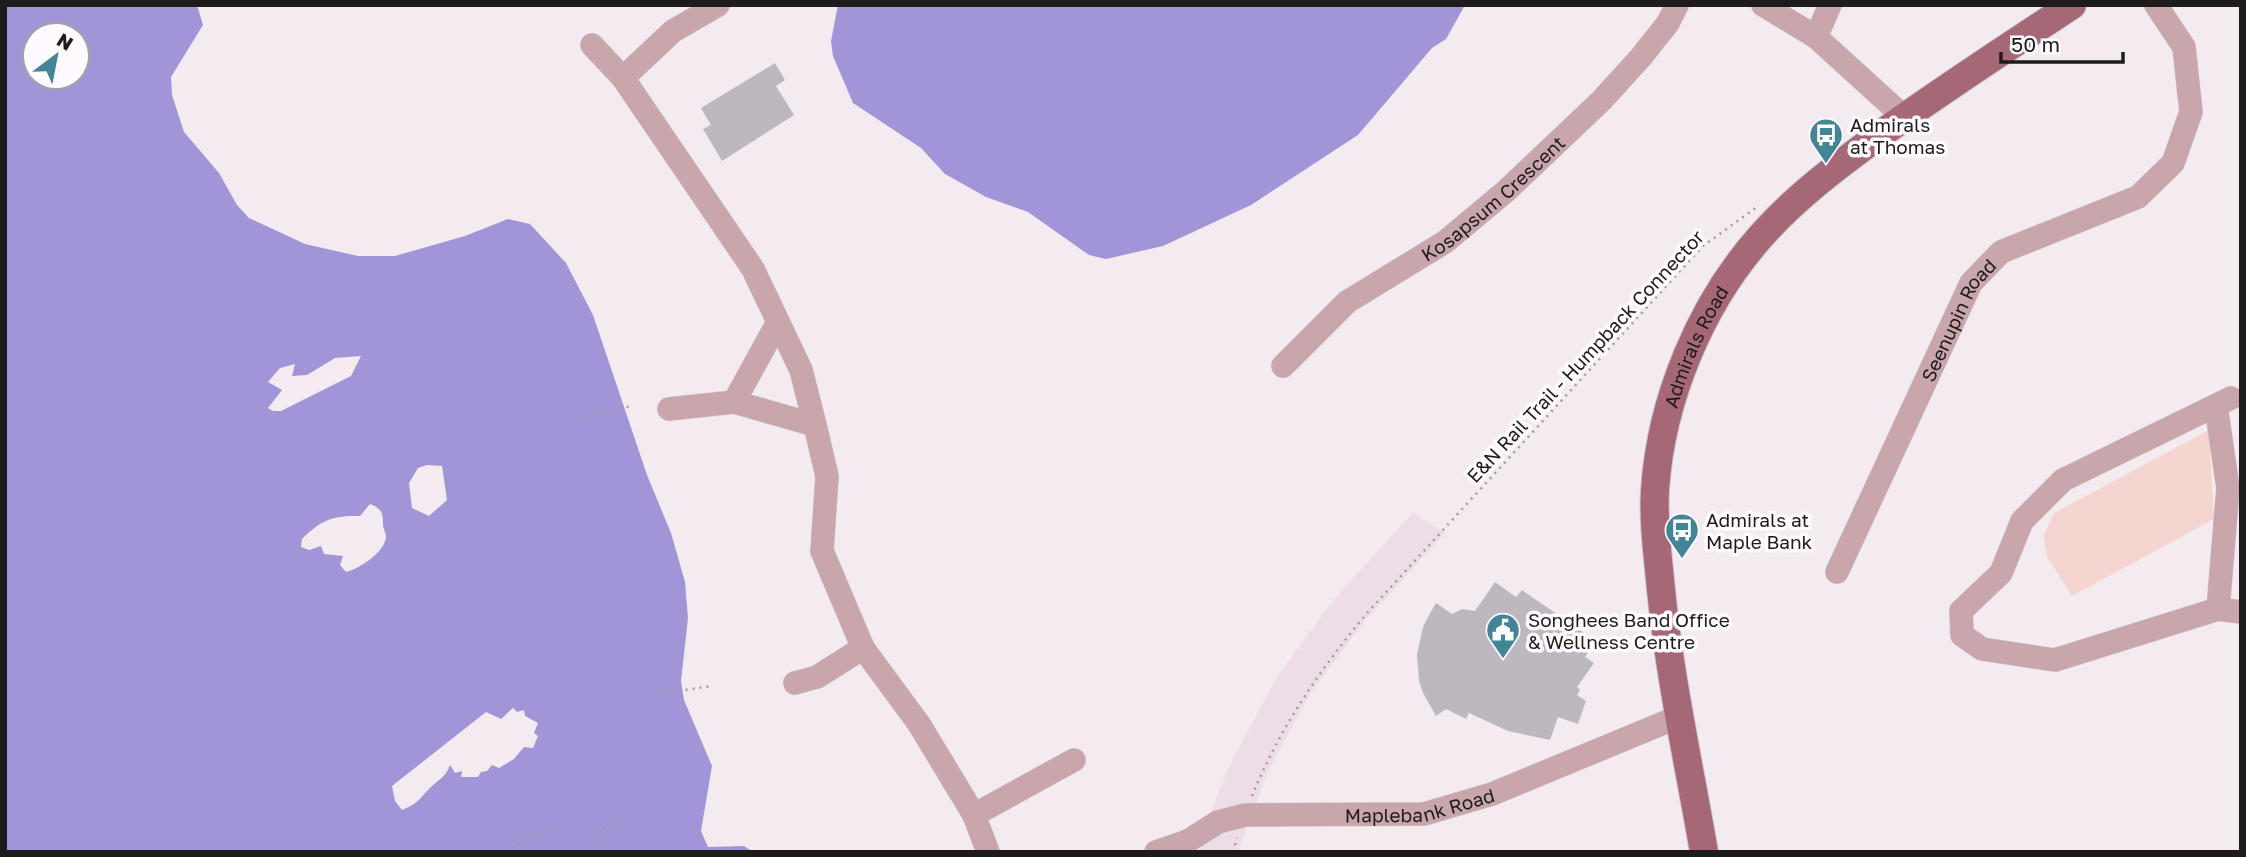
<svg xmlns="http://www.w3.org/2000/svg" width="2246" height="857" viewBox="0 0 2246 857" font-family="'Golos Text',sans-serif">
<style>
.built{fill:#ecdde6}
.green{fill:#f5d5d0}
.water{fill:#a195d7;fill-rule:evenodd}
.building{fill:#bdb8bf}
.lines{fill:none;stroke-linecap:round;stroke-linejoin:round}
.minor-casing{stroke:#cdc6ca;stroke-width:24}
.major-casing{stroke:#cdc6ca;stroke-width:30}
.path{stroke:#a19a9e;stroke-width:2.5;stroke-dasharray:2 5;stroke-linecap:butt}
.minor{stroke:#c9a5ac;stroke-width:23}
.major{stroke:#a66776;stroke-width:28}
.labels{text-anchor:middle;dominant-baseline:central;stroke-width:7;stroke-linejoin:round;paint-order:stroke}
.poi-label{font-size:19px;fill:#1e1b1c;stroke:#fffafd;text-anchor:start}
.street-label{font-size:19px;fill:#1e1b1c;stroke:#fffafd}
</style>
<rect width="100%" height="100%" fill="#f3ebf0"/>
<path class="built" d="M1413 513 1445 533 1364 622 1310 694 1267 773 1238 852H1199L1215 802 1233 758 1279 674 1335 598Z"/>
<path class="green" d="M2209 430 2214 519 2072 596 2047 557 2044 536 2054 513Z"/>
<path class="water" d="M5 5H197L203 25 171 77 172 95 184 132 219 173 237 205 249 218 305 244 358 256H395L465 236 508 219 530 224 566 263 593 315 647 475 671 533 685 582 688 618 681 681 684 700 712 766 701 831 708 847 744 846 753 852H5ZM35 35H77V77H35ZM361 356 351 376 281 411H273L268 408 282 390 268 382 280 368 295 364 292 376 307 375 335 358ZM427 465 442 466 447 500 429 516 412 508 409 483 418 468ZM370 504C383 509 383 514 383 526 384 530 386 533 386 537 385 552 359 569 346 572L340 565 343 556 324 554 321 546 309 550 301 547 302 539C321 520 333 515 360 516ZM513 708 517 712 524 710 525 716 538 723 534 733 538 736 533 748 524 747 514 759 499 768 492 765 487 771 481 772 478 777H461L462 771 455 773 450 765C446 777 439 779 430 788 419 799 419 803 402 810L395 801 392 786 486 712 501 719Z
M838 5H1465L1446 39 1432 48 1358 135 1251 205 1163 246 1106 259 1089 255 1028 212 986 197 945 174 921 148 853 103 833 56 831 41Z"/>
<path class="building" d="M775 63 785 80 776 86 794 115 722 161 703 129 711 125 701 108Z
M1495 582 1516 597 1522 590 1596 641 1585 657 1594 663 1577 687 1580 690 1577 695 1586 701 1578 724 1558 717 1550 740 1508 731 1469 713 1466 719 1446 709 1436 716 1423 693 1419 681 1417 654 1423 627 1429 615 1436 603 1452 614 1462 609 1475 611Z"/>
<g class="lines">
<g class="minor-casing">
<g id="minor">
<path d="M1763 5 1816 37 1904 117"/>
<path d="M1816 37 1830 5"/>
<path d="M592 45 623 78 753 269 801 370 815 425 827 476 822 551 863 648 919 724 974 815 988 852"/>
<path d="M623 78 673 31 718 5"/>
<path id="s1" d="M1283 366 1347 302 1445 242 1506 191 1601 101 1641 57 1668 23 1677 5"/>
<path d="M2231 398 2063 480 2022 521 2001 573 1961 611 1962 635 1982 649 2055 660 2218 609 2241 612"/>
<path d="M734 402 778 322"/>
<path d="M2216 406 2228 488 2218 609"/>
<path d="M669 409 734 402 815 425"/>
<path id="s2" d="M1837 572 1971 283 2001 252 2138 197 2173 163 2191 112 2184 47 2156 5"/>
<path d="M795 683 817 677 863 648"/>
<path d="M974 815 1074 760"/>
<path id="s3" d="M1156 852 1188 841 1218 822 1245 815 1424 814 1492 794 1678 717"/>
</g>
</g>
<g class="major-casing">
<g id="major">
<path id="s4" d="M1704 852C1689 765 1670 679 1661 590 1658 557 1653 523 1655 490 1661 399 1701 303 1762 235 1794 199 1832 170 1870 142 1936 94 2004 50 2072 5"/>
</g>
</g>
<path class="path" d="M586 418 631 406
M651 695 712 686
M1252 796C1280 727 1321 668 1368 612L1703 246 1757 207
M534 836 541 852
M511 847 555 826
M609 852 600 829 618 822
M1233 852 1237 838"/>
<use href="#minor" class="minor"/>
<use href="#major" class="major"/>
</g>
<defs>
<g id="bus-pin" transform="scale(1.75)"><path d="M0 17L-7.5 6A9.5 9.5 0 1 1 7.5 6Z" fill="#448497" stroke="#fffafd"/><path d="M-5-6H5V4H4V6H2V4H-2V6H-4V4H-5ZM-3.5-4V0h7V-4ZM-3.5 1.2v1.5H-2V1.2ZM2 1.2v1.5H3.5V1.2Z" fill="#fff"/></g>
<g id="civic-pin" transform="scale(1.75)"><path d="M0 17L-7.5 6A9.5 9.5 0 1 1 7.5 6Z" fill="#448497" stroke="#fffafd"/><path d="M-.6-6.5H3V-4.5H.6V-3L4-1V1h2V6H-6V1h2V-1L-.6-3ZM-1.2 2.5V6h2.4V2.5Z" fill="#fff"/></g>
</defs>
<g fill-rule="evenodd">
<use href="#bus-pin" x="1826" y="135"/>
<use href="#bus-pin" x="1682" y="530"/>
<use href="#civic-pin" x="1503" y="630"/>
</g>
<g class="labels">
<g class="poi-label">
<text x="1850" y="124">Admirals<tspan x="1850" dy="22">at Thomas</tspan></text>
<text x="1706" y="519">Admirals at<tspan x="1706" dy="22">Maple Bank</tspan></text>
<text x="1528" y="619">Songhees Band Office<tspan x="1528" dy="22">&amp; Wellness Centre</tspan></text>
</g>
<g class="street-label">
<text stroke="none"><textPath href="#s1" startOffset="270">Kosapsum Crescent</textPath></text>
<text stroke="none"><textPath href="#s2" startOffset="280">Seenupin Road</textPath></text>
<text stroke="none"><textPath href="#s4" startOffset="516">Admirals Road</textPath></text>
<text transform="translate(1585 356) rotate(-47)">E&amp;N Rail Trail - Humpback Connector</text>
<text stroke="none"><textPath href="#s3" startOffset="273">Maplebank Road</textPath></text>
</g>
</g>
<rect width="2246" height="857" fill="none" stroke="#1e1b1c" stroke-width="14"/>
<g transform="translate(56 56) rotate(32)"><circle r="33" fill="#fffafd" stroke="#a5a1a3" stroke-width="2"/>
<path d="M0-5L12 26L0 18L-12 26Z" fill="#448497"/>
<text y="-10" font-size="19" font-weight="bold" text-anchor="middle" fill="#1e1b1c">N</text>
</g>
<path d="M2001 52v10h122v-10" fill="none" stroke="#1e1b1c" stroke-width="3.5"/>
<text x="2011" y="52" font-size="21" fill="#1e1b1c" stroke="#fffafd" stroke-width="5" paint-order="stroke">50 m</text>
</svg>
